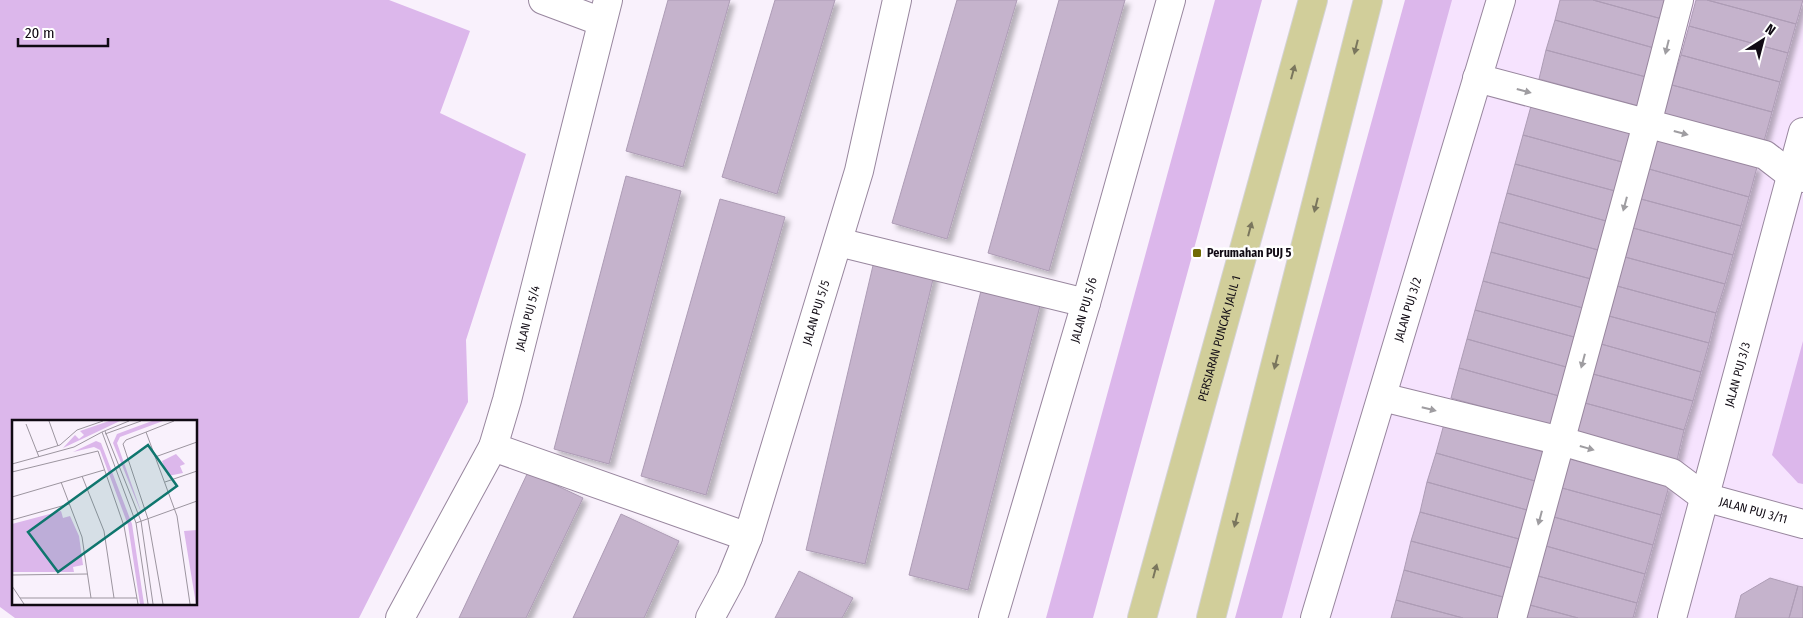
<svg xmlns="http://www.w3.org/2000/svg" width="1803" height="618" viewBox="0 0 1803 618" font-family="'Fira Sans Condensed',sans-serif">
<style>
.built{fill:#f6e3fe}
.green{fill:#dcb7eb;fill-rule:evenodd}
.building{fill:#c5b3cc;stroke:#ad9cb5;filter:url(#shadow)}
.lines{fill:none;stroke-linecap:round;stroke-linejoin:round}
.minor-casing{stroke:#98869e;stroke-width:30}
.major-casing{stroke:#d4d3d5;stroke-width:30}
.minor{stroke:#fff;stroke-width:28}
.major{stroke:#d1ce9a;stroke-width:28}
.oneway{fill:#7a765d}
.oneway2{fill:#9f9da1}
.poi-dot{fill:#706a05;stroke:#fff;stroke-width:2}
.labels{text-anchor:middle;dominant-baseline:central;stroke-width:5;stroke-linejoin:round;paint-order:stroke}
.poi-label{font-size:12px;font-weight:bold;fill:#100a13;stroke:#fff;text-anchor:start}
.street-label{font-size:12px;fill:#100a13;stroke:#fff}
.inset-road{fill:none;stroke:#9c959f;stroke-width:1}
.view{fill:#0f766e;fill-opacity:0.15;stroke:#0f766e;stroke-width:2.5}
.inset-edge{fill:none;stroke:#100a13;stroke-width:2.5}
</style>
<defs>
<filter id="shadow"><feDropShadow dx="4.5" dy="4.5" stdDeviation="2.5" flood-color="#0004"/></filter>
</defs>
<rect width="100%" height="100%" fill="#f9f1fc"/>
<path class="built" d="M1444 0H1803V618H1266Z"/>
<path class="green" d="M0 0H389L470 31 440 113 526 154 466 340 468 402 359 618H15L0 607ZM14 422H196V604H14Z
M1215 0H1262L1093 618H1046Z
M1405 0H1452L1282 618H1235Z
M1803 341V484L1798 483 1772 455Z"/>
<path class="building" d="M668 0H730L683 167 626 151Z
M775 0H835L777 194 722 177Z
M957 0H1017L947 239 892 223Z
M1059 0H1125L1049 271 988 253Z
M1560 0H1593L1662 19 1654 48 1555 20Z
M1593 0H1667L1662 19Z
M1696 0H1707L1796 24 1788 53 1689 26Z
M1707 0H1803L1796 24Z
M1555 20 1654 48 1646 77 1546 50Z
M1689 26 1788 53 1780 82 1681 55Z
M1546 50 1646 77 1639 106 1539 79Z
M1681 55 1780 82 1772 112 1672 85Z
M1672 85 1772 112 1764 141 1664 114Z
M1531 106 1630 133 1622 162 1523 135Z
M1523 135 1622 162 1615 191 1515 164Z
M1657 140 1757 167 1749 197 1649 169Z
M1515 164 1615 191 1606 221 1507 193Z
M1649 169 1749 197 1741 226 1641 199Z
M626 176 681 191 609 464 554 449Z
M1507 193 1606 221 1598 250 1499 222Z
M720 199 785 217 706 495 641 476Z
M1641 199 1741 226 1733 255 1633 228Z
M1499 222 1598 250 1591 279 1491 252Z
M1633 228 1733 255 1725 284 1625 257Z
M1491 252 1591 279 1583 308 1483 281Z
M875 257 935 271 865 564 806 550Z
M1625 257 1725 284 1716 313 1617 286Z
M1483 281 1583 308 1574 337 1475 310Z
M983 283 1042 298 968 590 909 575Z
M1617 286 1716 313 1709 343 1609 316Z
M1475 310 1574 337 1566 367 1467 339Z
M1609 316 1709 343 1701 372 1601 344Z
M1467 339 1566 367 1559 396 1459 368Z
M1601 344 1701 372 1693 401 1593 374Z
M1459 368 1559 396 1550 425 1451 398Z
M1593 374 1693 401 1684 430 1585 403Z
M1585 403 1684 430 1677 460 1577 432Z
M1444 424 1543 452 1535 481 1436 453Z
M1436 453 1535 481 1527 510 1427 482Z
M1570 459 1669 486 1661 515 1562 488Z
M528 472 583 498 526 618H459Z
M1427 482 1527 510 1519 539 1420 512Z
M1562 488 1661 515 1653 545 1554 517Z
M1420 512 1519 539 1511 568 1411 541Z
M621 514 679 541 644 618H573Z
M1554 517 1653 545 1645 574 1546 546Z
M1411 541 1511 568 1503 597 1404 570Z
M1546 546 1645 574 1637 603 1538 576Z
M1404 570 1503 597 1498 618H1463L1396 600Z
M799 571 853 598 842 618H775Z
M1538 576 1637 603 1633 618H1578L1530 605Z
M1770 578 1798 586 1789 618H1735L1741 595Z
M1798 586 1803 587V618H1789Z
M1396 600 1463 618H1391Z
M1530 605 1578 618H1526Z"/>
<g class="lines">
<g class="minor-casing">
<g id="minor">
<path d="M543 0 602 22"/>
<path d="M1477 78 1765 155 1791 175 1803 178"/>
<path d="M838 242 1086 303"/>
<path id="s1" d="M1382 397 1561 441 1672 473 1704 497 1803 524"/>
<path d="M493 447 748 537"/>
<path id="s2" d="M400 618 493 447 507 400 608 0"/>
<path id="s3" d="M710 618 731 579 748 537 859 171 897 0"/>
<path id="s4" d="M993 618 1086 303 1171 0"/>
<path id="s5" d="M1315 618 1501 0"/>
<path d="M1512 618 1647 124 1679 0"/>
<path id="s6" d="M1672 618 1803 132"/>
</g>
</g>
<g class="major-casing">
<g id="major">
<path id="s7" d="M1142 618 1313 0"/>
<path d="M1211 618 1368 0"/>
</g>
</g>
<use href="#minor" class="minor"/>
<use href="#major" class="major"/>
</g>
<defs><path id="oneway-solid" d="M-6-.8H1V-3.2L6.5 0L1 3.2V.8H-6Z" transform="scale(1.25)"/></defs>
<g class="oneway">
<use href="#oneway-solid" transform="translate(1356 47) rotate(104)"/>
<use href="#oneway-solid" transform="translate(1293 72) rotate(-75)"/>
<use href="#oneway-solid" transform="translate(1316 205) rotate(104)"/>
<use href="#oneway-solid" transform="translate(1250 229) rotate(-75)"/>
<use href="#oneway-solid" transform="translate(1276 362) rotate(104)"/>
<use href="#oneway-solid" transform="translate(1236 520) rotate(104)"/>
<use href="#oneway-solid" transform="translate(1155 571) rotate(-75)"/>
</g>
<g class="oneway2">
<use href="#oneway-solid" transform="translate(1667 47) rotate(104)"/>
<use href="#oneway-solid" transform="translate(1524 91) rotate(15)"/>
<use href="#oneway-solid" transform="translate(1681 133) rotate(15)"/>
<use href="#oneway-solid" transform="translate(1625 204) rotate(105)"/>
<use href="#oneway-solid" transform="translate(1583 361) rotate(105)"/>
<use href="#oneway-solid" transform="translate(1429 409) rotate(14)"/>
<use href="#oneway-solid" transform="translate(1587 448) rotate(16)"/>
<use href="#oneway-solid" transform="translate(1540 518) rotate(105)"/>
</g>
<rect class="poi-dot" x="1192" y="248" width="10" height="10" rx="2.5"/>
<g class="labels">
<g class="poi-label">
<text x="1207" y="253">Perumahan PUJ 5</text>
</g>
<g class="street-label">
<text stroke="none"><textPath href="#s4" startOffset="321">JALAN PUJ 5/6</textPath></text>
<text stroke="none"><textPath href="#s5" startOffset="322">JALAN PUJ 3/2</textPath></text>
<text stroke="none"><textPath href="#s3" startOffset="324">JALAN PUJ 5/5</textPath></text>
<text stroke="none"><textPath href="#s2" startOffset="328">JALAN PUJ 5/4</textPath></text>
<text stroke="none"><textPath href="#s7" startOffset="290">PERSIARAN PUNCAK JALIL 1</textPath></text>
<text stroke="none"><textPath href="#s6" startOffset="252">JALAN PUJ 3/3</textPath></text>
<text stroke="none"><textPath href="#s1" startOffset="391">JALAN PUJ 3/11</textPath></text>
</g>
</g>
<g transform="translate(12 420)">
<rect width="185" height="185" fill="#f9f1fc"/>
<path d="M97 1H108L51 28 63 15 67 19 72 15 68 11ZM140 1H151L108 17 105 23 131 97 101 23 105 14ZM84 21 89 23 120 104 132 184H128L116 105 88 30 82 27 61 32ZM164 34 173 44 168 46 171 53 156 56 150 41ZM49 91 51 98 58 96 67 116 71 145 61 147 62 152H0V104ZM185 110V184H184L172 111Z" fill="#dcb7eb"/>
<path class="inset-road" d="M37 1 46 26M117 1 90 12 124 103 136 184M14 4 27 37M93 11 129 101 141 184M134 12 165 96 178 184M93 14 129 1M25 32 48 25 65 10 91 1M143 37 185 22M0 44 62 27 90 12M0 52 86 31 112 106 126 184M70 56 92 111 102 178M49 62 70 117 79 178M153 62 185 51M0 77 92 50M0 100 57 84M124 103 185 81M0 155 75 154M0 166 12 184M8 178H125M151 184 136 99 111 24 114 20 162 1"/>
<path class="view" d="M136 25 165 66 46 152 16 112Z"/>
<rect width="185" height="185" class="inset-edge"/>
</g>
<g transform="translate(1763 40) rotate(36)" stroke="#ffffff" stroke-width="4" paint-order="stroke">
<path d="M0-4L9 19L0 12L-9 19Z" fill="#100a13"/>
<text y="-8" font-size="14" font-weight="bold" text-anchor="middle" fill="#100a13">N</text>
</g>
<path d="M18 38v8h90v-8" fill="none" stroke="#100a13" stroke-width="2.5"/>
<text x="25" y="38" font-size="15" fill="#100a13" stroke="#ffffff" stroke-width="4" paint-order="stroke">20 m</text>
</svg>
